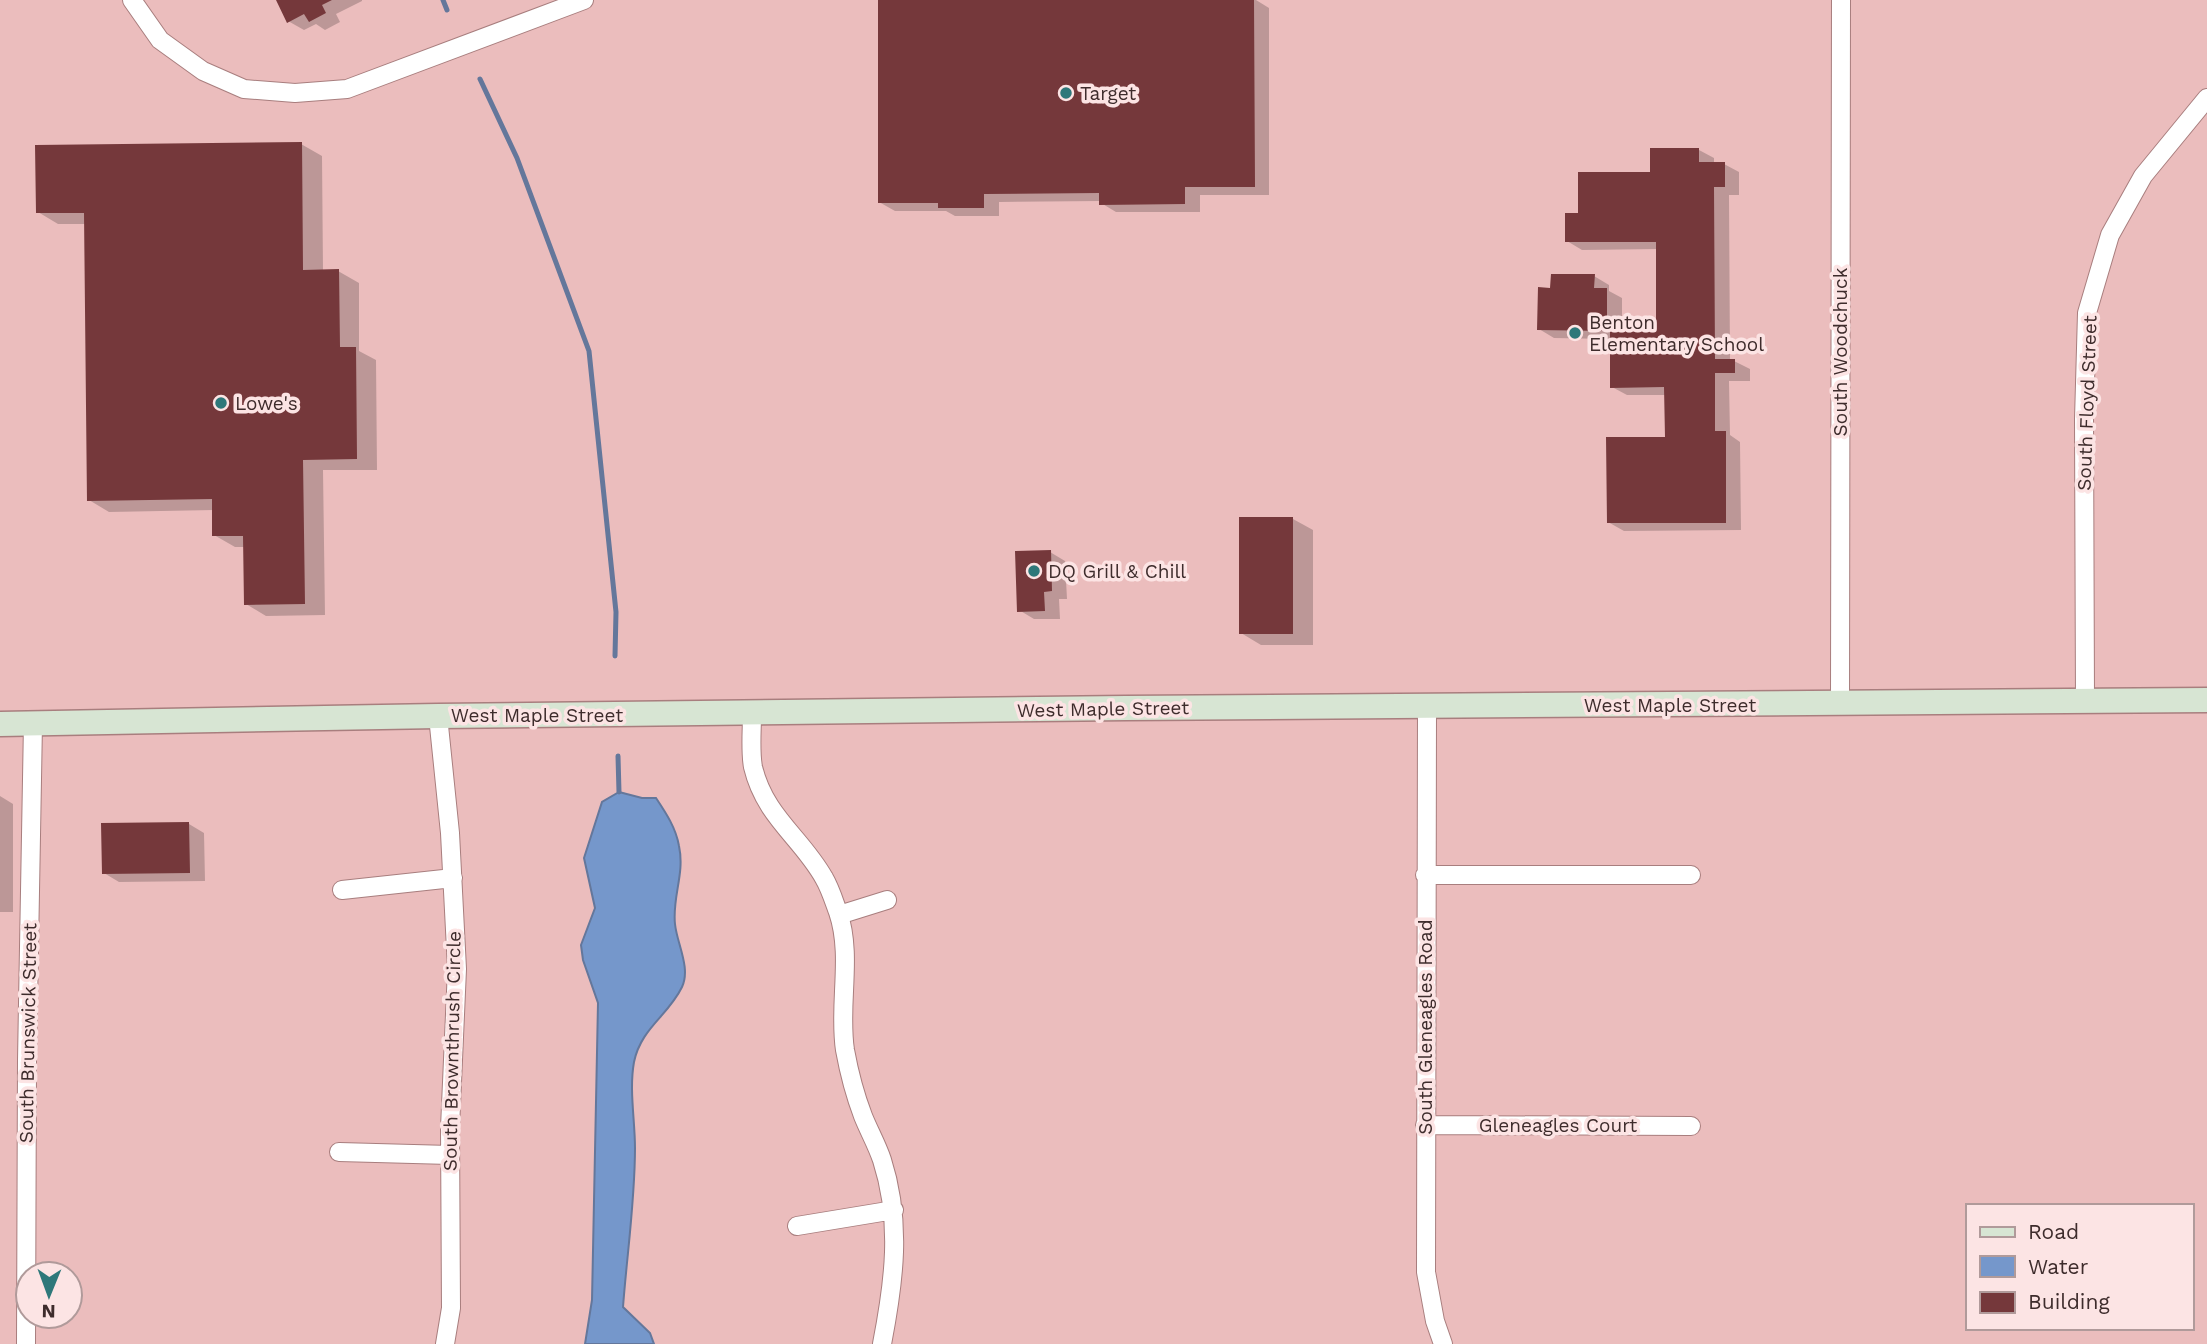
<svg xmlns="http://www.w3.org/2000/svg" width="2207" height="1344" viewBox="0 0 2207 1344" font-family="'Work Sans',sans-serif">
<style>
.water{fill:#7597cb;stroke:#64779b;stroke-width:2}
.shadow{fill:#0003}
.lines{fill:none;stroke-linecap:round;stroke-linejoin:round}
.stream{stroke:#64779b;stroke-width:5}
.building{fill:#75383b}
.street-casing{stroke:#a87e7e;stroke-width:20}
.secondary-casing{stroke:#a87e7e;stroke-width:27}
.street{stroke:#fff;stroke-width:18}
.secondary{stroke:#d7e5d3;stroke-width:24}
.poi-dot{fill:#2e787a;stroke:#fce4e4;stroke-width:2.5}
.labels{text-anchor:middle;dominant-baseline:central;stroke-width:7;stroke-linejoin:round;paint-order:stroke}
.poi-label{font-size:19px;fill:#3e2c2c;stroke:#fce4e4;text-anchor:start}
.street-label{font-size:19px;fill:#3e2c2c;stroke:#fce4e4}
</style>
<rect width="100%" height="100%" fill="#ebbdbd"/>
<path class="water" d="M619 792 642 798H656C666 813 676 828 679 846 685 874 672 897 675 924 677 944 691 968 682 987 668 1016 641 1028 634 1062 629 1090 635 1120 635 1148 635 1201 627 1254 623 1307L650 1333 654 1344H585L592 1300 598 1003 583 960 581 945 595 908 584 858 602 802Z"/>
<path class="shadow" d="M278 0H362V1L336 14 340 22 325 30 316 24 304 30 288 21Z
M879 0H1256L1269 8V195H1200V212H1116L1101 203V201L999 202V216H955L946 211H895L879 202Z
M301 144 322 156 323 271H338L359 283V351L376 360 377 470H323L325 615 266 616 246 604 245 547H235L214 535V510L109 512 89 500 85 224H58L38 212Z
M1699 150 1714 158V164H1724L1739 172V195H1729L1730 361H1734L1750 369V381H1729L1730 435 1740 442 1741 530 1624 531 1608 522 1666 439V395H1627L1612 387 1611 339 1554 338 1539 329 1552 289 1594 276 1609 285V291L1622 298V323H1658V249L1582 250 1567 241 1580 214Z
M1293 519 1313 530V645H1261L1241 633Z
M1050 552 1065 561 1067 599H1059L1060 619H1034L1019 610Z
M0 796 13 804V912H0Z
M189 824 204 833 205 881 119 882 104 873Z"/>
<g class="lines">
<path class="stream" d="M443 0 447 10
M480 79 517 158 589 351 616 612 615 656
M618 756 619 792"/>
</g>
<path class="building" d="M276 0H332L322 5 326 13 309 22 304 14 287 23Z
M878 0H1254L1255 187H1185V204L1099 205V193L984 194V208H938V203H878Z
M302 142 303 270 339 269 340 347H356L357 459 303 460 305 604 244 605 243 536H212V499L87 501 84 213H36L35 145Z
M1650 148H1699V162H1725V187H1714L1715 359H1735V373H1715V431H1726V523H1607L1606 437H1665L1664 387 1610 388V321H1656V242H1565V213H1578V172H1650Z
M1551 274H1595L1594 288H1607V331L1537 330 1538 287 1550 288Z
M1239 517H1293V634H1239Z
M1051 550 1052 591 1044 592 1045 611 1017 612 1015 551Z
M189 822 190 873 102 874 101 823Z"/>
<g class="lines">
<g class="street-casing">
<path id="street" d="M132 0 160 40 203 71 244 89 295 93 347 89 584 0
M2085 702 2084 419 2087 313 2110 235 2143 176 2207 98
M1840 703 1841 0
M1427 707 1426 1272 1435 1321 1443 1344
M752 714C752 731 750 751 753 767 765 817 801 837 824 878 830 888 834 901 838 912 853 956 838 1005 845 1050 849 1072 855 1095 863 1116 869 1131 877 1145 882 1160 902 1222 894 1282 882 1344
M438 716 450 833 457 969 450 1128 451 1308 445 1344
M1425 875H1691
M342 890 453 878
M839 915 887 900
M1425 1125 1691 1126
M339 1152 450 1155
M797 1226 894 1210
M26 1344 27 1060 33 723"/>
</g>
<g class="secondary-casing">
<path id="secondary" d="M0 724 438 716 1126 708 2207 700"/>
</g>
<use href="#street" class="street"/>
<use href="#secondary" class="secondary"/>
</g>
<g class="poi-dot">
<circle cx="1066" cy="93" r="7"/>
<circle cx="1575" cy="333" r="7"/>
<circle cx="221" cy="403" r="7"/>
<circle cx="1034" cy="571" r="7"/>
</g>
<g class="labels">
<g class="poi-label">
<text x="1080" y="93">Target</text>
<text x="1589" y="322">Benton<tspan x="1589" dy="22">Elementary School</tspan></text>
<text x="235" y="403">Lowe's</text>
<text x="1048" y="571">DQ Grill &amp; Chill</text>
</g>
<g class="street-label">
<text transform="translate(1840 352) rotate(-90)">South Woodchuck</text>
<text transform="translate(2087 403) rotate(-88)">South Floyd Street</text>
<text x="1670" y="705">West Maple Street</text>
<text transform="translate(1103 709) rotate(-1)">West Maple Street</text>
<text x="537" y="715">West Maple Street</text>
<text transform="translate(1425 1027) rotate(-90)">South Gleneagles Road</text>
<text transform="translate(28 1033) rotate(-89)">South Brunswick Street</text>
<text transform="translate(452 1051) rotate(-89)">South Brownthrush Circle</text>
<text x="1558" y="1125">Gleneagles Court</text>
</g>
</g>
<rect x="1966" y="1204" width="228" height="126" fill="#fce4e4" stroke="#b09a9a" stroke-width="2"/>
<rect x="1980" y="1227" width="35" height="10" fill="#d7e5d3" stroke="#b09a9a" stroke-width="2"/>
<text x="2028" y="1239" font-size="21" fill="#3e2c2c">Road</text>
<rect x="1980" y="1256" width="35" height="21" fill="#7597cb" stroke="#b09a9a" stroke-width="2"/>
<text x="2028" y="1274" font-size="21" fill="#3e2c2c">Water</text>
<rect x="1980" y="1292" width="35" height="21" fill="#75383b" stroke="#b09a9a" stroke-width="2"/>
<text x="2028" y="1309" font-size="21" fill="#3e2c2c">Building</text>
<g transform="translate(49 1295) rotate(181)"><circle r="33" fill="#fce4e4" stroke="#b09a9a" stroke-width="2"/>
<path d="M0-5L12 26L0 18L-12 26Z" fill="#2e787a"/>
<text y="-10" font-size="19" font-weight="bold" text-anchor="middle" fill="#3e2c2c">N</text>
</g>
</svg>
